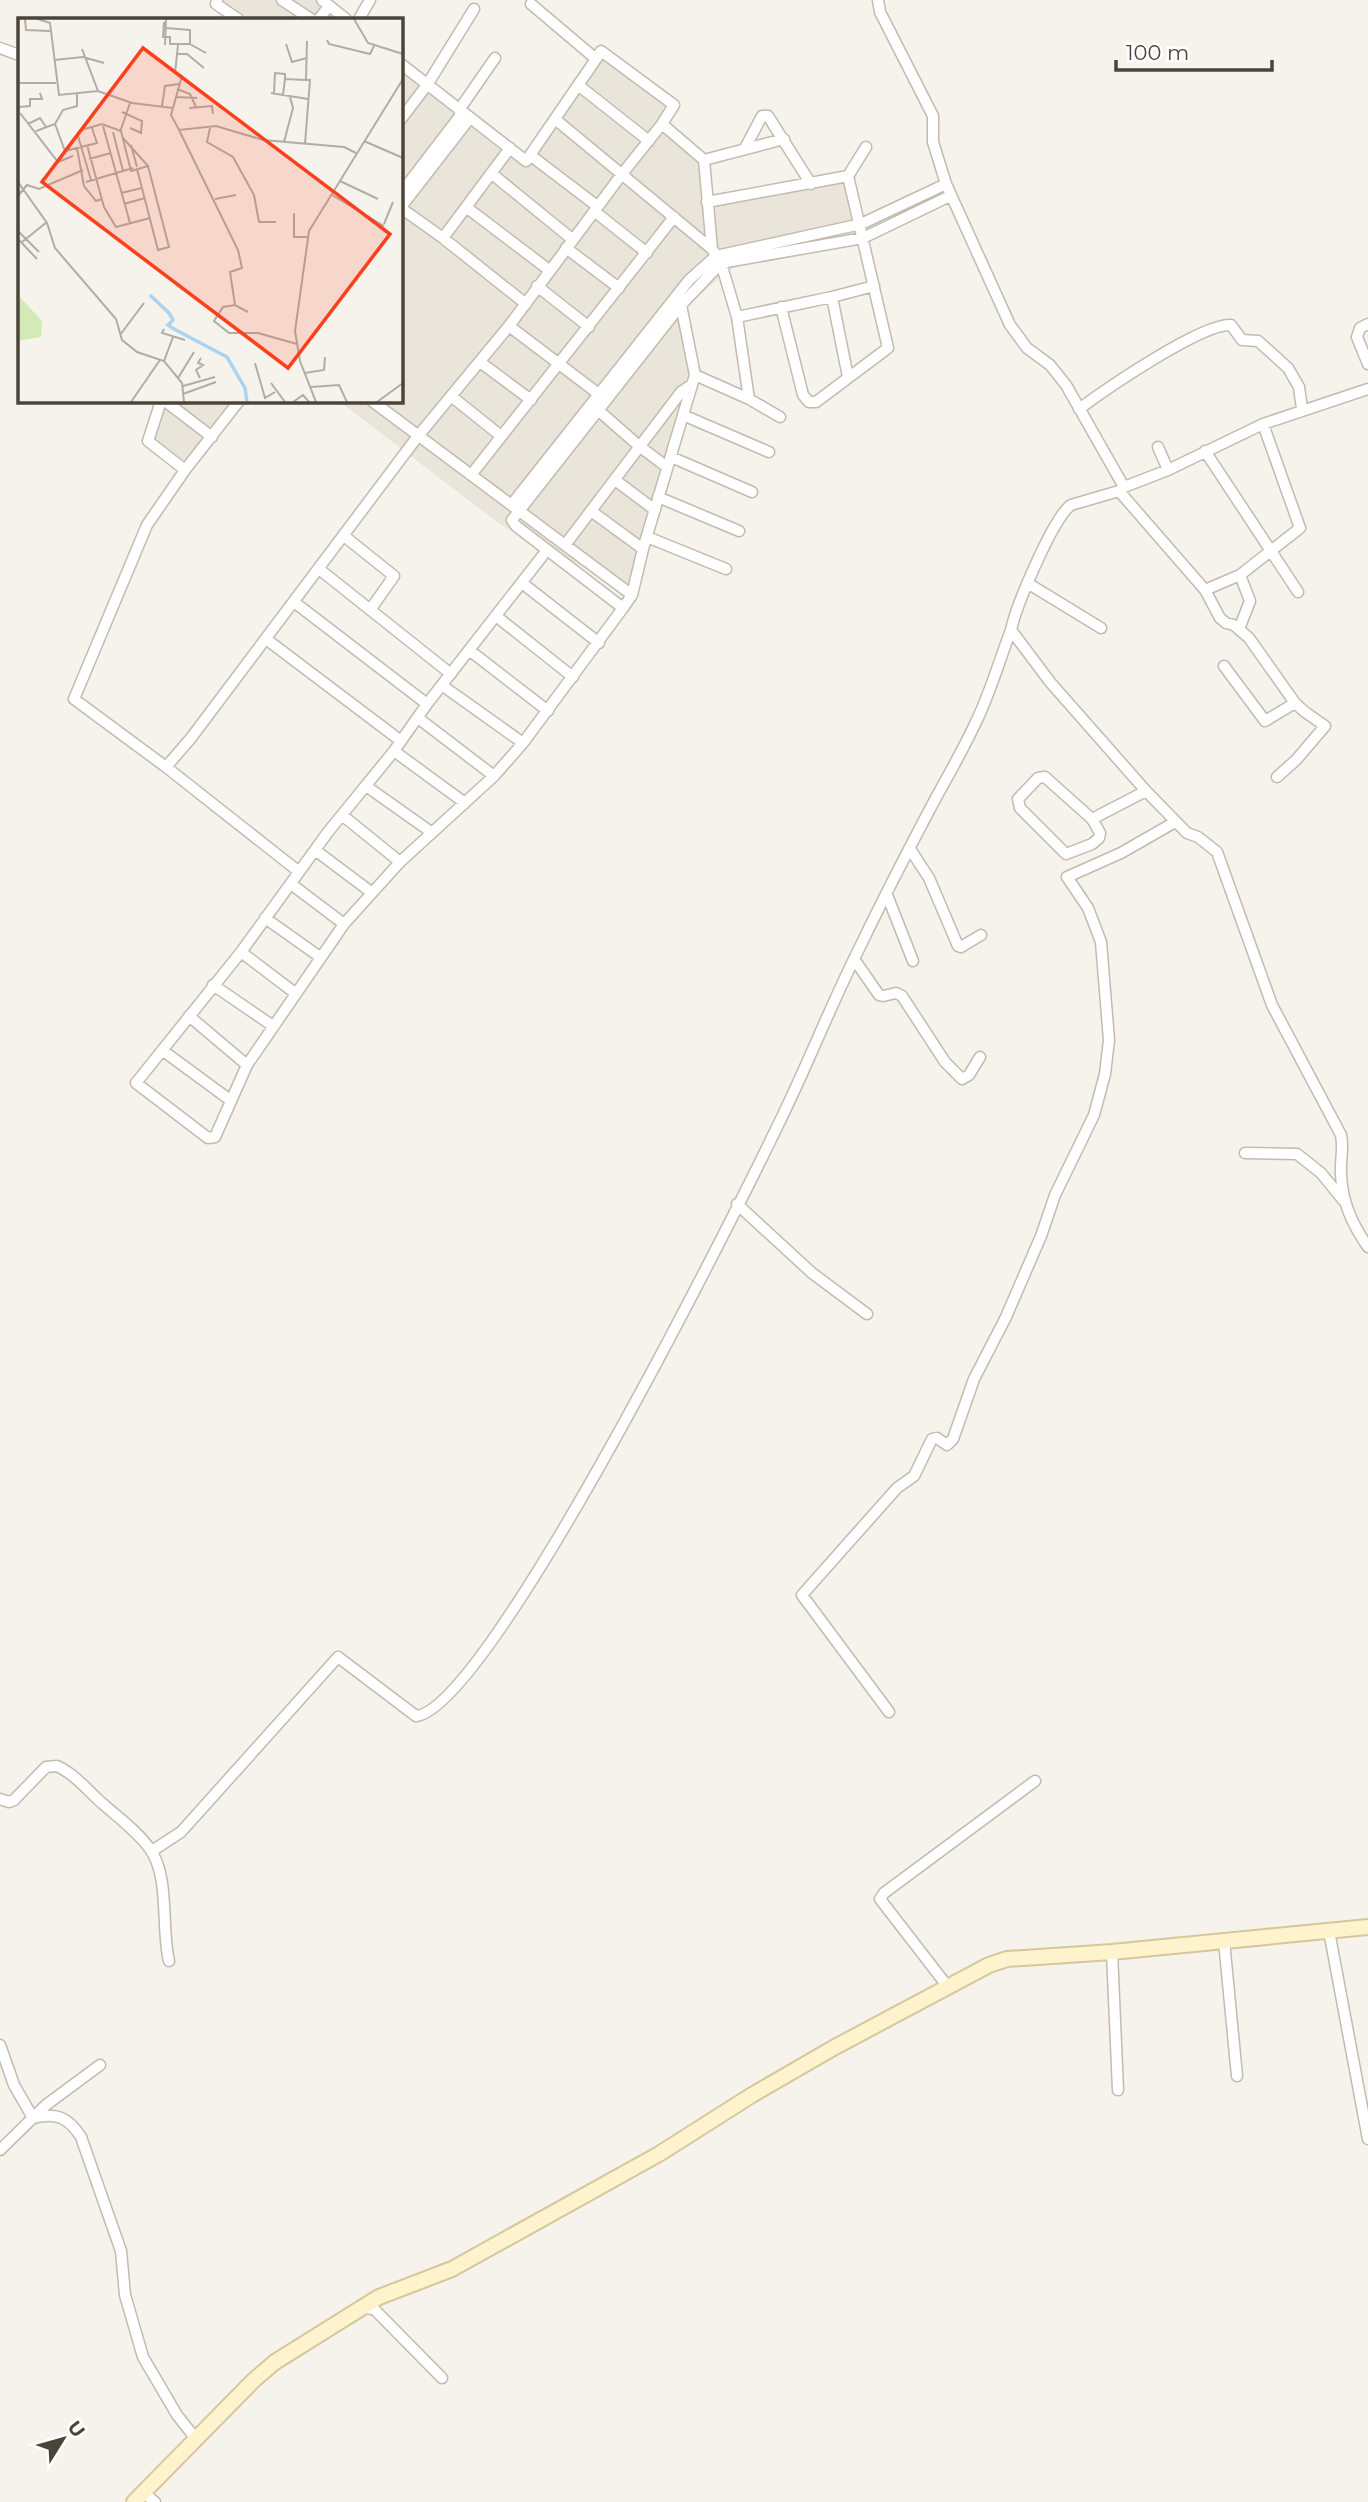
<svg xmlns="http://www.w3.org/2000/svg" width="1368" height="2502" viewBox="0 0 1368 2502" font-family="Montserrat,sans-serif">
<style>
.residential{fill:#eae5da}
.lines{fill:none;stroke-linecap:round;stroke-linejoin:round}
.street-casing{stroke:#c2bbae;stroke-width:13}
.secondary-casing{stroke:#d6c79b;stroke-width:18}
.street{stroke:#fff;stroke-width:10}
.secondary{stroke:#fff3cd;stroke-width:14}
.inset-river{fill:none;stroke:#a9d4f2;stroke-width:3.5}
.inset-road{fill:none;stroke:#b2ada4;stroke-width:2}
.view{fill:#fc3f1d;fill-opacity:0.15;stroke:#fc3f1d;stroke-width:3.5}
.inset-edge{fill:none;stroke:#4b4439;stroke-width:3.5}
</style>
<rect width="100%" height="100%" fill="#f6f3ec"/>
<path class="residential" d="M213 0H328L352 19H227L212 9Z
M596 56 621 66 668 105 667 123 707 163V198L852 172 860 221 728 270 682 311 696 368 686 385 630 587 619 586 501 525 339 401H401V58L524 155Z
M161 401H242L187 467 147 440Z"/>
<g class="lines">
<g class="street-casing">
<path id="street" d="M217 0 216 4 238 19
M282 0 311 19
M322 0 346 19
M878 0 880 12 933 116V142L946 184 1010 325 1027 348 1050 365 1066 385 1124 487 1119 491 1071 505C1053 518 1016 606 1011 630L1050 682 1146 791 1187 833 1198 837 1217 852 1272 1005 1341 1135C1344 1148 1340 1161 1341 1174 1342 1202 1352 1224 1368 1247
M531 4 596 59 601 51 674 105 662 124 704 160 712 249 721 263 681 305 512 520 516 526 623 608 523 743 494 776 400 862 344 924 247 1065 215 1137 208 1138 136 1083 241 952 328 832 394 751 427 704 547 550
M319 19 329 6
M359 19 370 0
M0 48 19 55
M401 64 526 161 596 59
M578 85 649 141
M459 110 495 58
M401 119 427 85 474 9
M555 119 712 249
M745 148 762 116H768L811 184
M530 155 597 206
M704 160 784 139
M491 173 572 239
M401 193 463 112
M707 202 848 176 866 147
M401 207 470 118
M466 207 549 270
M401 208 443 238 526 304
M594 211 647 253
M443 238 510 148
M566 248 619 288
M537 286 589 327
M832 297 848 377
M781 307 803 395 809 402H816L888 348 848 176
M737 317 832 297 874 286
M1368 324 1360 328 1357 337 1368 364
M509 326 600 395
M480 362 531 400
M695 375 749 399 780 417
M451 396 501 436
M749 399 737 317 721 263 863 238 950 196
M161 401 148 441 185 470
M165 401 212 437
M239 401 185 470 147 525 74 699 166 767 298 871
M372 401 632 595
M1079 409C1106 389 1202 323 1231 325L1242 340 1258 341 1288 368 1299 387 1302 409
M598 410 639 446 667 467
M683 415 769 452
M1158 447 1168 470
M1205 451 1298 592
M671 457 752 492
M471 475 674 217
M615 480 655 510
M1124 487 1168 470 1263 424 1368 389
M1119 491 1205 590 1240 575 1300 528 1263 424
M658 497 739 531
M512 504 689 280 716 256 861 224 946 184
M591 511 643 549
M344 536 394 576 370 610
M647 537 726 569
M565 545 681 392 690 386
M319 569 451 674
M522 583 599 643
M1029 584 1101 628
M1205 590 1220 618 1226 623 1234 625 1249 638 1295 703 1305 712 1325 726 1296 760 1277 777
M294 602 427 704
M623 608 632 595 643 549 695 375 681 305
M496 616 573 677
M1239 629 1250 601 1240 575
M266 639 401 741
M469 650 548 711
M1224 666 1265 721 1295 703
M443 686 523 743
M418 718 494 776
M394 751 465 803
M166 767 191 738 418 436 509 326 622 174 662 124
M366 786 431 832
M342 815 400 862
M1092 819 1100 833 1099 838 1092 844 1066 854 1020 808 1018 799 1038 778 1045 777 1092 819 1146 791
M910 849 929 878 958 946 961 947 981 935
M315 850 371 892
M291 884 344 924
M887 895 913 961
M265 918 320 957
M241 952 295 993
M854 959 879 995 883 996 896 993 902 996 945 1062 962 1079 969 1075 980 1057
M213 985 273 1026
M189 1016 247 1065
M162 1050 230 1100
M1245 1153 1297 1154 1321 1173 1343 1200
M737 1204 812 1273 867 1314
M889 1712 802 1595 897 1488 914 1476 932 1439 937 1438 947 1445 953 1439 974 1379 1006 1317 1041 1236 1055 1195 1094 1115 1105 1074 1109 1040 1101 942 1088 908 1067 877 1121 853 1175 822
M0 1799 9 1802 14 1800 46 1767 57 1766C75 1774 88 1791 103 1804 119 1818 138 1832 150 1849 170 1877 161 1929 169 1961
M152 1851 181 1832 338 1657 416 1716C489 1709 738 1208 779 1123 806 1068 828 1012 855 957 879 907 905 856 931 807 946 779 962 752 975 724 990 694 999 661 1011 630
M1329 1931 1368 2139
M1224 1941 1237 2076
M1112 1952 1118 2090
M948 1987 880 1899 884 1893 1035 1781
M0 2045 14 2085 33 2118
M33 2118C56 2112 68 2117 81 2137L121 2251 125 2295 143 2357 177 2415 196 2439
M0 2150 46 2105 100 2065
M363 2307 375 2310 442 2378
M143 2492 155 2502"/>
</g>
<g class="secondary-casing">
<path id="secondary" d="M134 2502 254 2380 275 2362 379 2297 452 2269 659 2154 752 2095 835 2047 989 1965 1007 1959 1112 1952 1368 1927"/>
</g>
<use href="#street" class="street"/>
<use href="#secondary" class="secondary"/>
</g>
<g transform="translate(18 18)">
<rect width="385" height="385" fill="#f6f3ec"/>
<path d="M0 277 24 303 23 319 0 323Z" fill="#d2eab5"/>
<path class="inset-river" d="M132 277 151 295 155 302 150 307 156 311 209 339 227 370 229 384"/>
<path class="inset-road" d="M7 1 8 12 32 13M20 1 32 5 41 77 80 73 114 85 155 90 153 97 161 112 198 108 245 122 326 129 338 135M336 1 350 25 385 36M146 4 145 19H152V26H172M148 10 172 12V26L188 35M309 22 311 26 352 36 356 28M268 26 274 44 289 40M147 27 148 1M64 31 80 73M159 36H169L186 50M36 42 65 39 86 45M0 65H38M159 71 172 76 178 89M253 75 290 81M256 75 257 55 267 56V61M265 77 267 61 288 62M158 79 179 80M144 88 147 68 161 66M1 89 12 88V81H24L22 75M155 90 164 58 157 55 160 27M171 90 194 88 195 96M104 94 124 103 123 115 112 110M2 95 40 144 55 138M10 106 22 100 28 109M37 106 47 133 79 125 74 110M85 108 112 205M192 110 189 124 215 139 236 177 241 204H258M63 112 84 106 103 113 113 153 130 148 151 229 140 232 119 151M161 112 220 232 224 250 212 254 217 287M18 113 37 106 45 92 59 88V75M95 114 105 153M102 114 112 85M60 118 73 162M105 120 130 148M346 123 385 140M266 124 275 90 272 79M287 126 292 62H288L289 23M69 127 86 189 98 209 132 200M113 127 119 149M59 130 66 168 78 183 84 181M71 141 93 135M322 163 360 181M0 164 29 205 37 230 98 301 104 322 119 334 146 343 164 365 166 384M68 164 115 150M103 175 124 170M314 177 366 208M0 178 9 167 21 171 65 152M197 181 218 177M106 186 127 180M276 195V219H290M366 206 375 184M0 213 21 234M0 221 19 241M4 224 29 204M230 294 217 287 205 289 196 303 211 315H240L279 326M146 311 144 315 167 322M102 317 126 285M146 343 155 319M237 345 247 380 257 374M287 355 306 352 307 339M160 360 176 334M182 360 178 352 185 347 180 345 183 340M253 365 267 384M165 368 197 359M293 369 321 367 329 384M165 376 198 364M113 384 142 342M275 384 285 377 291 384M298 384 282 343 277 313 291 213 385 61M359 384 385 365"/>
<path class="view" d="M125 30 372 216 270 350 24 164Z"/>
<rect width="385" height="385" class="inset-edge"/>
</g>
<g transform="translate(63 2439) rotate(53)" stroke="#ffffff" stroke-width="5" paint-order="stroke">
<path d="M0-5L12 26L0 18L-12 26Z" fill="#4b4439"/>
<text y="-10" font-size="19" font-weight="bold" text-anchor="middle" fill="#4b4439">U</text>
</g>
<path d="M1116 60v10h156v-10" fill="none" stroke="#4b4439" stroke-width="3.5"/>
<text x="1126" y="60" font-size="21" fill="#4b4439" stroke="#ffffff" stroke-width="5" paint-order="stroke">100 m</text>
</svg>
